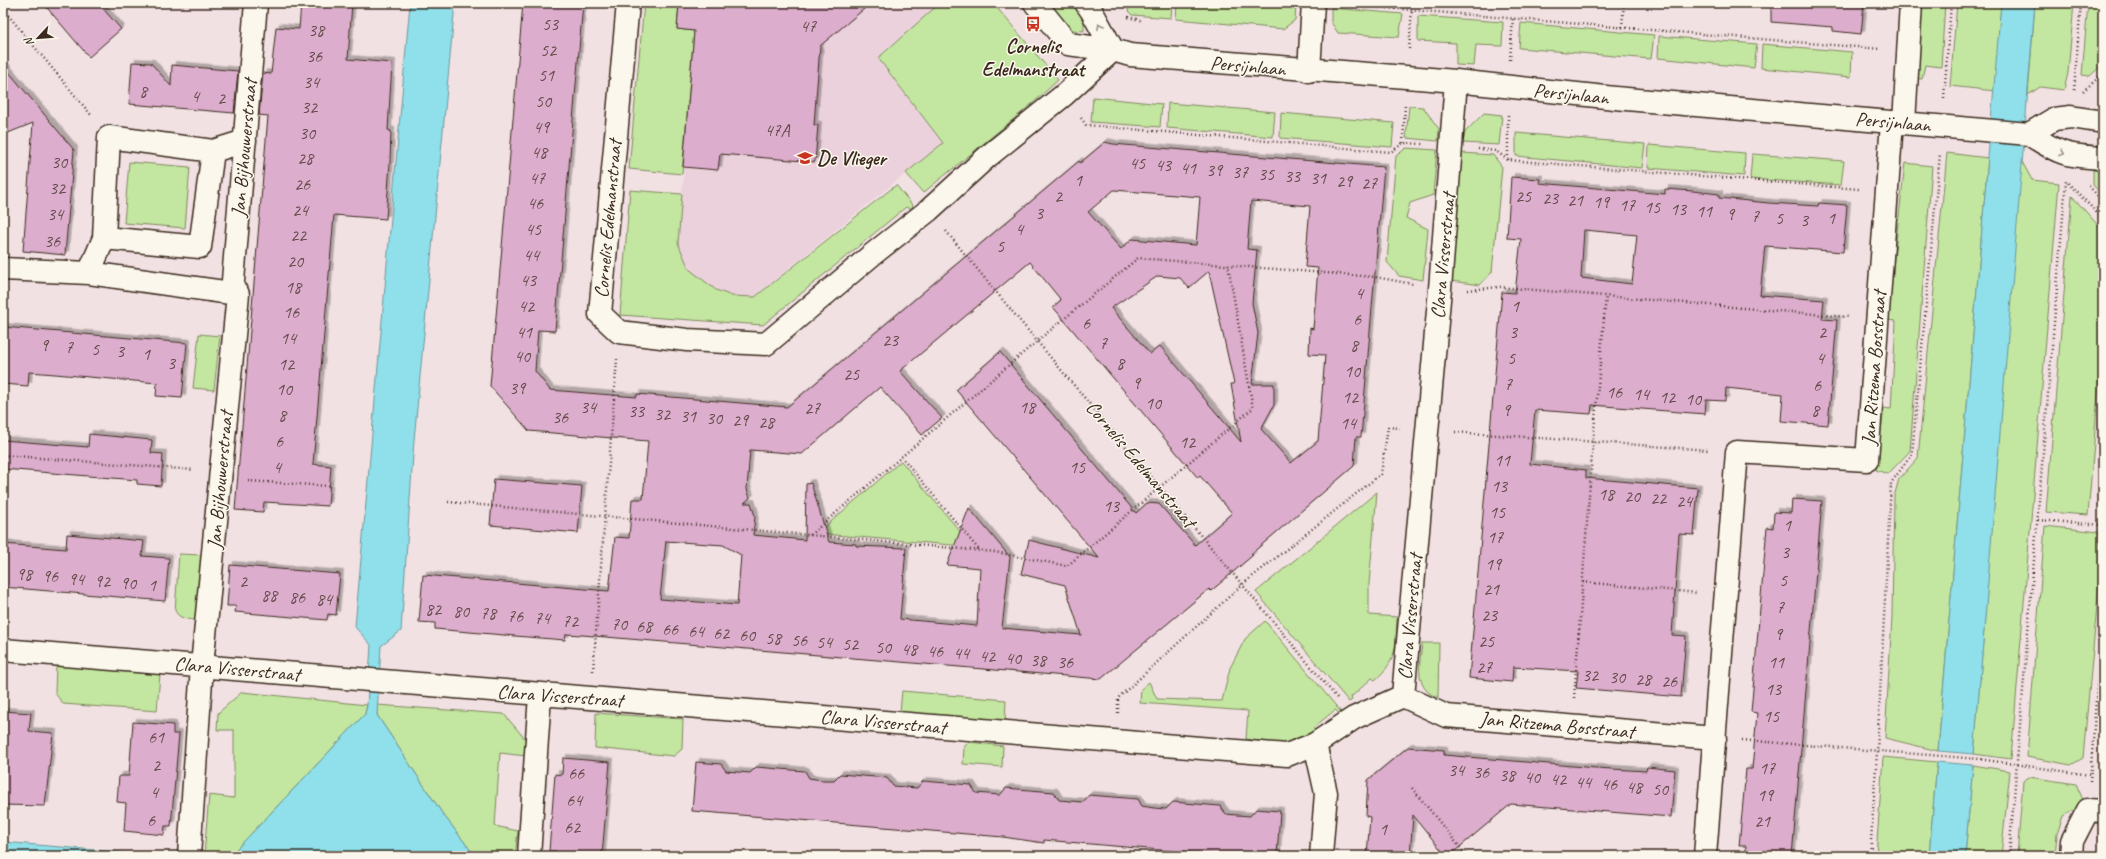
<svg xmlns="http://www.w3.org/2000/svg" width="2106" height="859" viewBox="0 0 2106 859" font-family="Caveat,sans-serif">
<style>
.built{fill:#ebd1dc}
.green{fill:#c3e6a0;stroke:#7f885f}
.water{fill:#8fe0eb;stroke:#6d9799}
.building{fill:#dcadcd;stroke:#3b2a1e;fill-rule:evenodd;filter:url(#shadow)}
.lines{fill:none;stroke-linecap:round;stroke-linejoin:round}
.minor-casing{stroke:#3b2a1e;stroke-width:25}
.path{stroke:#3b2a1e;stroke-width:2.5;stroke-dasharray:1 3;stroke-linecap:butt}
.minor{stroke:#fbf7ec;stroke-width:22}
.oneway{stroke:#9b9085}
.labels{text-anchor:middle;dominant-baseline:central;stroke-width:3;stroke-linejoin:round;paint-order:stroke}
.number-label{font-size:18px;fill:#634b4a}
.poi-label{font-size:20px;font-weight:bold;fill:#3b2a1e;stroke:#fbf7ec}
.street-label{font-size:20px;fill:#3b2a1e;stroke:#fbf7ec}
</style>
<defs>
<filter id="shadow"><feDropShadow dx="3.5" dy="-3.5" stdDeviation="0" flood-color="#0004"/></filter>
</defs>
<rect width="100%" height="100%" fill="#f2e1e3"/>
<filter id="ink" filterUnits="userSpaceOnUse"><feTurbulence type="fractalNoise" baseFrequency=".025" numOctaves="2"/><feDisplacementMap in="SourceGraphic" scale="8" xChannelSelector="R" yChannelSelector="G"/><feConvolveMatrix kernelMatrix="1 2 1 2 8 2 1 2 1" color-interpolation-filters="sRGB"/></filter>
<g filter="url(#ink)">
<path class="built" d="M697 3H940L877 58 943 143 754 297 732 296 715 290 689 270 678 243Z"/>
<path class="green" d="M644 3H679L677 29 694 31 682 174 629 169Z
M940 3H993L1058 80 1032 104 923 193 906 173 943 143 878 58Z
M1049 3H1073L1084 20V31L1072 30Z
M1129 3H1172L1171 18 1132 15 1128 11Z
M1177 3H1269L1296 5 1295 20 1283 29 1176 19Z
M1919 3H1945L1941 67 1925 65 1922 79 1912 78Z
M1957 3H2001L1995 91 1950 86Z
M2035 3H2074L2068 73 2064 90 2040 87 2028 95Z
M2088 3H2103V64L2090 76 2082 75Z
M1331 8 1403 14 1399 37 1338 33 1331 22Z
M1418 16 1503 22 1502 46 1476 45 1474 66 1456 65V43L1418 41Z
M1521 23 1654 35 1651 59 1519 48Z
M1659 36 1757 44 1754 68 1658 58Z
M1762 44 1852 52 1851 77 1761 68Z
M1093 97 1162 104 1160 127 1091 122Z
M1168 103 1275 112 1273 137 1167 128Z
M1409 106 1423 107 1439 129 1438 141 1406 138Z
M1281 113 1394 123 1392 147 1280 138Z
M1484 113 1502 115 1499 145 1463 143 1465 132Z
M1516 133 1645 144 1642 168 1516 156Z
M1649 145 1745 153 1744 176 1648 168Z
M1406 148 1437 150 1433 195 1410 203 1406 218 1428 229 1423 280 1399 276 1387 262 1396 156Z
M1462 153 1493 155 1502 167 1492 272 1480 285 1451 281Z
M1947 153 1988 158 1938 751 1885 738 1892 617 1894 497 1899 479 1918 458Z
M1752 154 1844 161 1841 185 1750 179Z
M2021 160 2032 180 2059 183 2011 759 1974 754Z
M129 162 190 167 185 228 124 223Z
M1905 163 1932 166 1910 451 1888 474 1876 470 1884 408 1891 409 1896 321 1887 320Z
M2093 170H2103V196L2093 185Z
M896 185 913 206 910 209 906 207 763 325 620 315 630 190 682 194 678 243 689 269 716 290 732 296 755 297Z
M2072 196 2103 231V333L2088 515 2046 512Z
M199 334 220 336 214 390 193 388Z
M901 461 964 536 963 546 823 534 821 530Z
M1377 492 1369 584V615L1397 617C1395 646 1399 659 1375 680L1372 678 1351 697 1352 700 1349 702 1256 592Z
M2045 526 2099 532 2100 547 2099 583 2083 758 2071 765 2027 757Z
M179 554 202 555 195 620C186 619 180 619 175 611Z
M1265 621 1341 712 1339 713 1335 710 1313 728 1316 731 1287 745 1246 739 1248 711 1140 703 1141 689 1149 682 1157 699 1222 701 1230 668 1245 639Z
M1422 643H1439L1438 698C1413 688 1420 664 1422 643Z
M56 665 160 674 157 711 63 704 55 693Z
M902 691 1006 700 1005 721 900 712Z
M242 692 367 705 365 714 230 856H204L209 795 234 798V730H217L218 713Z
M377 705 504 714 526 740V756L500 753 495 826 518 831 515 856H475L442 813 377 715Z
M596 713 683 719 682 749 674 756 595 748Z
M969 742 1003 746 1002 767 963 764 964 747Z
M1883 757 1937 762 1929 856H1876Z
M1973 765 2010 771 2001 856H1965Z
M2029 777 2076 784 2085 804 2063 816 2057 834 2055 856H2017L2023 781Z"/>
<path class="water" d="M410 3H455L414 440 401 631 381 646 377 715 442 813 475 856H230L365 714 367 705 371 645 355 627Z
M2001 3H2035L1974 754 1938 751Z
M1937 762 1973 765 1965 856H1929Z
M3 842 153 855 3 856Z"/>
<path class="building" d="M43 3H98L121 29 89 57Z
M301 3H352L348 59 392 63 388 130 391 131 390 163 386 219 334 215 313 464 331 466 328 506 264 502 263 512 235 510 268 116 259 115 263 73 271 74 276 27 299 29Z
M523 3H583L555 331 538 330 535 371 550 390 637 397V394L787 407 1079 161 1080 163 1105 142 1113 144 1384 167 1361 437H1356L1354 466 1251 554 1253 555 1211 591 1209 589 1101 679 582 635 566 634 565 640 515 636 435 629V623L419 622 423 575 609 591 615 537 629 538 632 499H643L648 441 529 431 490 386ZM1114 190 1200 197 1196 245 1132 239 1121 249 1088 212ZM1251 201 1310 206 1305 267 1318 268 1313 329 1310 328 1309 354 1325 355 1323 381 1318 441 1291 463 1261 429 1274 405V384H1252L1258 333 1252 303 1257 250 1247 249ZM1030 262 1061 300 1053 307 1198 478 1200 476 1232 513 1195 545 1159 504 1147 503 1136 513 1000 352 956 390 1099 558 1029 540 1021 574 1065 585 1081 635 1002 628 1010 557 969 508 947 565 980 568 977 626 900 619 906 548 856 546V544L829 542 811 483 806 484 805 540 753 535 755 516 751 503H744L750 498 747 489 750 450 802 454 880 387 922 435 942 418 900 371ZM1209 271 1234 384H1231L1241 442 1160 346 1150 354 1111 308 1158 276 1180 278 1189 288ZM666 541 723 545 741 555 737 605 660 599Z
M679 3H871L820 46 814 125H818L815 162 720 154 718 170 683 167 694 31 677 29Z
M1771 3H1864L1861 34 1833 31V27L1771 22Z
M132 62 151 63 171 86 172 65 238 71 234 113 129 104Z
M3 65 74 150 65 255 23 251 33 123 3 135Z
M1511 177 1540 179 1539 183 1665 194V189L1693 191 1719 194V198L1769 203 1818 206 1819 203 1847 205 1843 252 1765 246 1760 295 1824 300 1822 319 1837 320 1828 425 1781 421 1783 394 1726 388 1725 401 1706 400 1705 414 1592 405 1591 414 1535 410 1530 464 1586 470V478L1698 488 1694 535 1679 534 1672 635 1686 636 1681 697 1576 688 1578 671 1513 667 1512 682 1469 678 1502 292 1515 293 1521 239 1507 238ZM1584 230 1637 235 1632 284 1581 278Z
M3 327 187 343 182 398 156 396 157 383 55 374 29 372 28 386 3 384Z
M89 434 152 440 151 453 163 454 161 486 137 484V480L3 469V440L88 447Z
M494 479 582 486 578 533 490 525Z
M1792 499 1822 501 1792 856H1745L1746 846H1739L1746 769H1752L1757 713 1751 712 1767 527 1773 528 1774 512 1791 513Z
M67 534 144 541 142 556 169 558 165 601 3 587V544L66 549Z
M230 565 340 574 336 615 328 614 327 620 235 612 236 606H227Z
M3 711 31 713 29 731 53 733 45 806 3 805Z
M133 722 173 725V734H179L171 826H165L164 835 124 831 126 803 117 802 119 776H129Z
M1408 747 1444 750V755L1596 768 1646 771 1647 767 1675 770 1671 817 1511 804 1449 856H1446L1413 815 1410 856H1367L1370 817 1366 816 1368 780Z
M563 758 610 762 602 856H555L556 851H549L555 774 562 775Z
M696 762 721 764 726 771 750 773 756 767 805 771 809 778 822 780H834L840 774 887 778 893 786 917 788 923 781 971 785 976 793 1000 795 1006 788 1054 792 1059 800 1083 802 1089 795 1138 799 1142 806 1154 808 1166 809 1173 802 1220 806 1226 814 1237 815 1250 816 1256 809 1280 811 1277 856H1230L1044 840V843L1003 837 692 811Z"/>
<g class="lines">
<g class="minor-casing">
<path id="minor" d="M628 3 600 314 619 332 687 340 766 344 873 254 929 210 987 157 1064 95 1113 50
M1035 3 1068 44 1113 50 1130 55 1456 81 1615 98 2029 134C2059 154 2066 156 2103 158
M1086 3 1091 10 1113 50
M1309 71 1313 3
M1904 123 1911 3
M2029 134 2054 119 2071 117 2103 122
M104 238 200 247 213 151
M3 269 89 273 238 294 202 666 189 856
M89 273 104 238 109 137 213 151 245 141
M232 293 256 3
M3 650 1287 755 1315 744 1354 718 1403 696 1440 289 1456 81
M1403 696 1446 716 1715 738
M1315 744 1326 793 1321 856
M529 856 540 695
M1705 856 1737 452 1867 460 1892 122
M2071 856 2072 841 2088 810 2103 811"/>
</g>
<path class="path" d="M1339 4 1881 49
M3 9 92 116
M1128 17 1143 21
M1622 27 1624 3
M1409 49 1412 10
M1510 60 1513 18
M2074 90 2081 3
M2083 91 2103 74
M1944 98 1951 3
M1081 118 1086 125 1391 152 1403 143 1423 144
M1403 143 1405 105
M1478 149 1496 151 1508 160 1859 189
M1508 160V115
M2068 183 2103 219
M2089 186 2103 202
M946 231C1074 388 1207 541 1337 698
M1468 290 1500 287 1849 317
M1455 432 1709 450
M3 455 194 470
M901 456 979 550
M248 481 329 486
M448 502 995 552 1067 566 1253 408 1228 264
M2038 520 2103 525
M810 535 1036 342 1138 258 1375 277 1413 284
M1583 582 1698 593
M593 671 617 359
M1574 698 1593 442 1606 296
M1118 713V698L1243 584 1381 474 1388 427 1400 428
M1742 740 1979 759 2090 775
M2090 782 2103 604
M1412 788 1467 856
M1870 856 1877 752 1891 483 1912 454 1940 154
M2009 856 2066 181"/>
<use href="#minor" class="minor"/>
</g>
<defs><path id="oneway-chevron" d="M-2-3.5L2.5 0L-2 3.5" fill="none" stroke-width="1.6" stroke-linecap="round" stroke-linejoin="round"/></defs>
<g class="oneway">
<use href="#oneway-chevron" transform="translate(1100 26) rotate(-119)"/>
<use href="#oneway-chevron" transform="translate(2062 153) rotate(21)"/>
</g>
</g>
<defs>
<g id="bus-bare" transform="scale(1.2)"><path d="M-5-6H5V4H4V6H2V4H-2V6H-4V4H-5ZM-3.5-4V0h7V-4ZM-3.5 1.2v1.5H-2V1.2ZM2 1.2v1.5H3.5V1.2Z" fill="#c8321e" stroke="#fbf7ec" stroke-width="2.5" paint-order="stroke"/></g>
<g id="school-bare" transform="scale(1.2)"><path d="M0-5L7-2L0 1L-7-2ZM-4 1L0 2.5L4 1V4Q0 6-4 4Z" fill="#c8321e" stroke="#fbf7ec" stroke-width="2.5" paint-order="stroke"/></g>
</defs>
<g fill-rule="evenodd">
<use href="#bus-bare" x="1033" y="24"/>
<use href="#school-bare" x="805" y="158"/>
</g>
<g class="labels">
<g class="number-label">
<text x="550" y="24">53</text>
<text x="808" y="26">47</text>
<text x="316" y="30">38</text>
<text x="548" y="50">52</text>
<text x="314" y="56">36</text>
<text x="546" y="75">51</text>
<text x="311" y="82">34</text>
<text x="143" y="91">8</text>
<text x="195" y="96">4</text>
<text x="221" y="98">2</text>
<text x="543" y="101">50</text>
<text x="309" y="107">32</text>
<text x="541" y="127">49</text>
<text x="777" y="130">47A</text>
<text x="307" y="133">30</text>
<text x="539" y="152">48</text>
<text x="305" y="158">28</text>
<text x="59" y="162">30</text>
<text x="1137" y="163">45</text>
<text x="1163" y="165">43</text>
<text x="1188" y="168">41</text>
<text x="1214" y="170">39</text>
<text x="1240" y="172">37</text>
<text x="1266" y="174">35</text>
<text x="1292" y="176">33</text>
<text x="537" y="178">47</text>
<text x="1318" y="178">31</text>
<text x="1078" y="180">1</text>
<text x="1344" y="181">29</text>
<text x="1369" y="183">27</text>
<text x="302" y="184">26</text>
<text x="57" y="188">32</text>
<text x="1058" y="196">2</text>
<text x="1523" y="196">25</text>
<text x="1550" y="198">23</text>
<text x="1575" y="200">21</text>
<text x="1601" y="202">19</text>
<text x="535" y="203">46</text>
<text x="1627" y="205">17</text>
<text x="1652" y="207">15</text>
<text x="1678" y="209">13</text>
<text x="300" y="210">24</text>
<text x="1704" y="211">11</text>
<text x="1039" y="213">3</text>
<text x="55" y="214">34</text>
<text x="1730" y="214">9</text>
<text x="1755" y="216">7</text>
<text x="1779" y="218">5</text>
<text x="1831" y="218">1</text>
<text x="1804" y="220">3</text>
<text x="533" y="229">45</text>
<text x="1019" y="229">4</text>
<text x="298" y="235">22</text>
<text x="52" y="241">36</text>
<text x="1000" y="246">5</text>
<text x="531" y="255">44</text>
<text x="295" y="261">20</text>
<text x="528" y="280">43</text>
<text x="293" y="287">18</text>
<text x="1359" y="293">4</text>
<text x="526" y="306">42</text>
<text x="1515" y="306">1</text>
<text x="291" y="312">16</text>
<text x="1357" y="319">6</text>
<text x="1086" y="323">6</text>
<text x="524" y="332">41</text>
<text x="1513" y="332">3</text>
<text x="1822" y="332">2</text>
<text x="288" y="338">14</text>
<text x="890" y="340">23</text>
<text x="1103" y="343">7</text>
<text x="44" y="345">9</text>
<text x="1354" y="345">8</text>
<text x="69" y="347">7</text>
<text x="95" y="349">5</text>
<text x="120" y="351">3</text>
<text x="146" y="354">1</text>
<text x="522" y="356">40</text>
<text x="1511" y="358">5</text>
<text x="1820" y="358">4</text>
<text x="171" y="363">3</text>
<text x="1120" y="363">8</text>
<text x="286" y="364">12</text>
<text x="1352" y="371">10</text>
<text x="851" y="374">25</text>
<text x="1136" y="383">9</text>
<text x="1508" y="384">7</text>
<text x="1817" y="385">6</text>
<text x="517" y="388">39</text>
<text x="284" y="389">10</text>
<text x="1614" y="392">16</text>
<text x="1641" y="394">14</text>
<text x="1350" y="397">12</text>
<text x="1667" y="397">12</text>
<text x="1693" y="399">10</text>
<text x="1153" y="403">10</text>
<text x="588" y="407">34</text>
<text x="1027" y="407">18</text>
<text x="812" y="408">27</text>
<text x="1506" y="410">9</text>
<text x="1815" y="410">8</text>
<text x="636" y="411">33</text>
<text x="662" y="414">32</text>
<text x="282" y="415">8</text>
<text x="688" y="416">31</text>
<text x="560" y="417">36</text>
<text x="714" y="418">30</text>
<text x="740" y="420">29</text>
<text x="766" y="422">28</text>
<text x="1348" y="423">14</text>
<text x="279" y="441">6</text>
<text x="1187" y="442">12</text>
<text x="1502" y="460">11</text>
<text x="277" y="467">4</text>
<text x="1077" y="467">15</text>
<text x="1499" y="486">13</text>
<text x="1606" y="494">18</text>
<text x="1632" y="496">20</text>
<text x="1658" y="498">22</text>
<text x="1684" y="501">24</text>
<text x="1111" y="506">13</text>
<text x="1497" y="512">15</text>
<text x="1787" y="525">1</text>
<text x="1495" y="537">17</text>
<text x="1785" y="552">3</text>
<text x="1493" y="564">19</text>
<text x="24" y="574">98</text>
<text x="50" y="576">96</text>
<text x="76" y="579">94</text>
<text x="1783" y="580">5</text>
<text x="102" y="581">92</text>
<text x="243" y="581">2</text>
<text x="128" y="583">90</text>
<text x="152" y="585">1</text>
<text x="1491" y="589">21</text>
<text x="269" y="595">88</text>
<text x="297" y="597">86</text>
<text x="324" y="599">84</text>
<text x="1780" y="607">7</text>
<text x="433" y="609">82</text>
<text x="461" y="611">80</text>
<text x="488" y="613">78</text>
<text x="1489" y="615">23</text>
<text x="515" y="616">76</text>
<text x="542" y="618">74</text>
<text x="570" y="621">72</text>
<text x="619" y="624">70</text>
<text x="644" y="626">68</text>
<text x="670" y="629">66</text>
<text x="696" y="631">64</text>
<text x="721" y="633">62</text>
<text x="1778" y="634">9</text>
<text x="747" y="635">60</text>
<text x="773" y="638">58</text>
<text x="799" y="640">56</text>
<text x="1486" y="641">25</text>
<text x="824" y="642">54</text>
<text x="850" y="644">52</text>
<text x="883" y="647">50</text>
<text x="909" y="649">48</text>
<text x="935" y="651">46</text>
<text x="961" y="653">44</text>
<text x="987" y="656">42</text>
<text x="1013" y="658">40</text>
<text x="1038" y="660">38</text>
<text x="1065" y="662">36</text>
<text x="1776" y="662">11</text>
<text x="1484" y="667">27</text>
<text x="1590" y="675">32</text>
<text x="1617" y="677">30</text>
<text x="1643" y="679">28</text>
<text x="1669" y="681">26</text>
<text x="1773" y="689">13</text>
<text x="1771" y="716">15</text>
<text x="156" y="737">61</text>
<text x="156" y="765">2</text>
<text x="1767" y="768">17</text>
<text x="1456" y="770">34</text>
<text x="1481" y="772">36</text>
<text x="576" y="773">66</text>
<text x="1507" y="775">38</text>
<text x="1532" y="777">40</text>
<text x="1558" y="779">42</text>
<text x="1583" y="782">44</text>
<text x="1609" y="784">46</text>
<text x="1634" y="787">48</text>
<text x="1660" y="789">50</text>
<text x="154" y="792">4</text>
<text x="1765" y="795">19</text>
<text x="574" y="800">64</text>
<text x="151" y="820">6</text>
<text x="1762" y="821">21</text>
<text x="572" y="827">62</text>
<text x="1383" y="829">1</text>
</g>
<g class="poi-label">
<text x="1033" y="46">Cornelis<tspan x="1033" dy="23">Edelmanstraat</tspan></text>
<text x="817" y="158" text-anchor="start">De Vlieger</text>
</g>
<g class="street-label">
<text transform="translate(1248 66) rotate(5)">Persijnlaan</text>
<text transform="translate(1571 94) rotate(6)">Persijnlaan</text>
<text transform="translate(1893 122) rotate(5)">Persijnlaan</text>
<text transform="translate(244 148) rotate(-85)">Jan Bijhouwerstraat</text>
<text transform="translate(608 219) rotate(-85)">Cornelis Edelmanstraat</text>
<text transform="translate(1443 256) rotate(-85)">Clara Visserstraat</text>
<text transform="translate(1874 368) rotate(-86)">Jan Ritzema Bosstraat</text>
<text transform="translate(1141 464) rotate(50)">Cornelis Edelmanstraat</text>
<text transform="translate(220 480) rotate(-85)">Jan Bijhouwerstraat</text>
<text transform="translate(1410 617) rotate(-85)">Clara Visserstraat</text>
<text transform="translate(237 669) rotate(5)">Clara Visserstraat</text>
<text transform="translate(560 696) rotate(4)">Clara Visserstraat</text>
<text transform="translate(883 722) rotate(5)">Clara Visserstraat</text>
<text transform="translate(1557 725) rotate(5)">Jan Ritzema Bosstraat</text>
</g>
</g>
<rect width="2106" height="859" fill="none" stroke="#fbf7ec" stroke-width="16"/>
<rect x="8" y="8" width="2090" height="843" fill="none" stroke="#3b2a1e" stroke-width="1.5" filter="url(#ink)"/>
<g transform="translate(38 38) rotate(244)" stroke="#fbf7ec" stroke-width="3" paint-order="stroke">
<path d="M0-3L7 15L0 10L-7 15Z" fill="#3b2a1e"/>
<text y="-6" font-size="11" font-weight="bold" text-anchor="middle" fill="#3b2a1e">N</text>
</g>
</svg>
